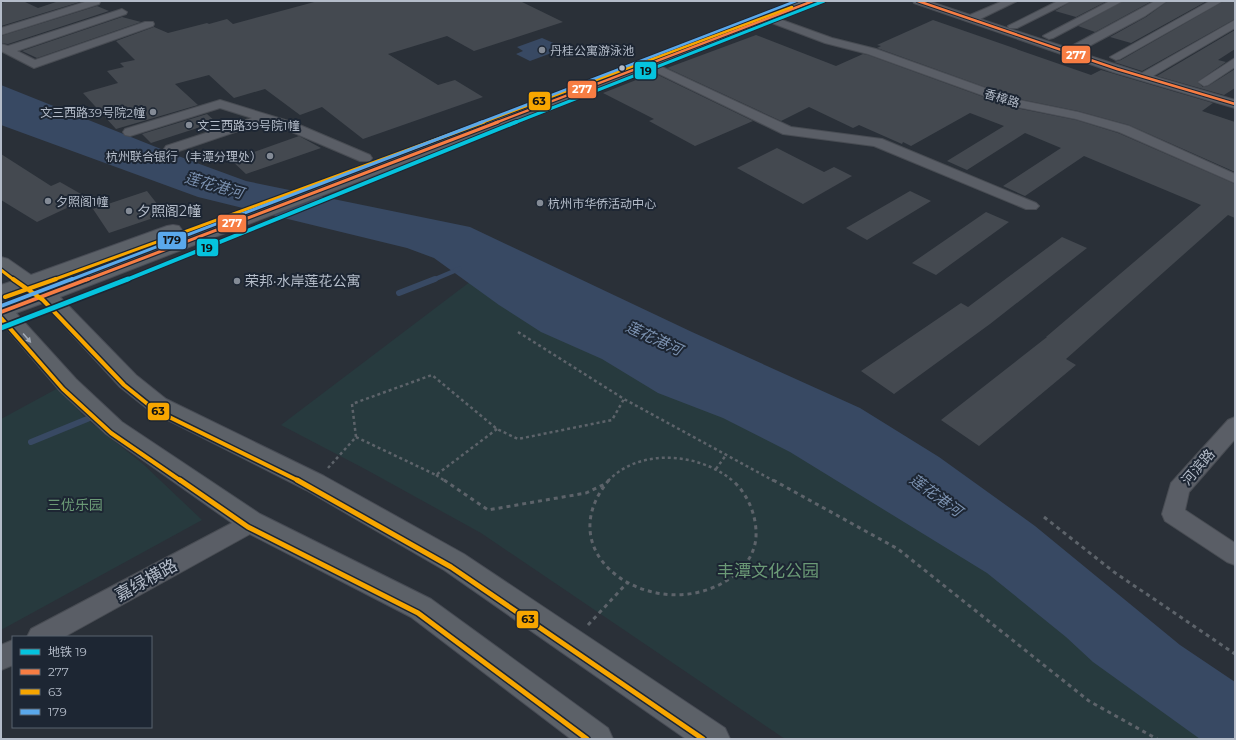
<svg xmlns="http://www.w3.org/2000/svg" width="1236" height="740" viewBox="0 0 1236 740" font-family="Montserrat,'Noto Sans SC',sans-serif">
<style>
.green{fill:#273a3e}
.water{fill:#384963}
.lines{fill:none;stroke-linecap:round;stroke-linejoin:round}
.stream-far1{stroke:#384963;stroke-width:4.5}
.stream{stroke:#384963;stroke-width:6}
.building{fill:#444950}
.minor-casing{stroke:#484c53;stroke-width:2}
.major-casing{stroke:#484c55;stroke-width:2}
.path-far1{stroke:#5d636a;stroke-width:2.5;stroke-dasharray:3 3;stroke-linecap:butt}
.path{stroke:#5d636a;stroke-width:3;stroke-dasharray:4 4;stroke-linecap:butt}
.minor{fill:#5a5e66;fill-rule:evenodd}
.major{fill:#5c6168;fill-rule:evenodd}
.bus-1-far2-casing{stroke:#1d2633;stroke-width:4.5}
.bus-1-far1-casing{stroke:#1d2633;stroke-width:5.5}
.bus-1-casing{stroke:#1d2633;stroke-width:7}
.bus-2-far3-casing{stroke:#1d2633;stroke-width:4.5}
.bus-2-far2-casing{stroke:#1d2633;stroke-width:5.5}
.bus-2-far1-casing{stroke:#1d2633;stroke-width:7}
.bus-2-casing{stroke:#1d2633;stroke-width:8}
.bus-3-far2-casing{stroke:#1d2633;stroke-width:4.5}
.bus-3-far1-casing{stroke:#1d2633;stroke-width:5.5}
.bus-3-casing{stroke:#1d2633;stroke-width:7}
.bus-1-far2{stroke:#f77d43;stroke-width:2.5}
.bus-1-far1{stroke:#f77d43;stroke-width:3}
.bus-1{stroke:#f77d43;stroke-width:4}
.bus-2-far3{stroke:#f7a600;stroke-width:2.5}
.bus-2-far2{stroke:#f7a600;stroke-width:3}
.bus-2-far1{stroke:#f7a600;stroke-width:4}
.bus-2{stroke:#f7a600;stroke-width:5}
.bus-3-far2{stroke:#5aa8eb;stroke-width:2.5}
.bus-3-far1{stroke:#5aa8eb;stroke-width:3}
.bus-3{stroke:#5aa8eb;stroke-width:4}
.metro-1-far2-casing{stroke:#1d2633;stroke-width:5}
.metro-1-far1-casing{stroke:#1d2633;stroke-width:6}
.metro-1-casing{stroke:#1d2633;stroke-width:8}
.metro-1-far2{stroke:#05c3de;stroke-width:3}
.metro-1-far1{stroke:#05c3de;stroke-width:4}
.metro-1{stroke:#05c3de;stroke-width:5}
.oneway{fill:#a2aab6}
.poi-dot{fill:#848b96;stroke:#1d2633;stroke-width:1.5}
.bus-dot{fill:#b4bcc9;stroke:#1d2633;stroke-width:1.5}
.labels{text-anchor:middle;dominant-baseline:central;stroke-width:4;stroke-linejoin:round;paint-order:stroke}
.far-poi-label{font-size:12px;fill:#b4bcc9;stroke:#1d2633;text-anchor:start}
.far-street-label{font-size:12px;fill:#b4bcc9;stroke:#1d2633}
.poi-label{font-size:14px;fill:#b4bcc9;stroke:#1d2633;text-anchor:start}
.street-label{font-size:14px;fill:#b4bcc9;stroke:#1d2633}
.park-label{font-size:14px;fill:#6b9a76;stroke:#1d2633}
.water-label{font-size:15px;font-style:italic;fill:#7c92b1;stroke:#1d2633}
.near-park-label{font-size:17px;fill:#6b9a76;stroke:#1d2633}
.near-street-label{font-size:17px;fill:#b4bcc9;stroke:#1d2633}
.line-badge{stroke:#1d2633;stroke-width:1.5}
.badge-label{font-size:11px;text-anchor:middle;font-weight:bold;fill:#fff}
.pale-badge-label{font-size:11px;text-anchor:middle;font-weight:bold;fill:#111}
</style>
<rect width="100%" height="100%" fill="#2a3038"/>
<path class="green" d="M475 278 830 455 1235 739H785L481 533 365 469 281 425Z
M60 387 85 418 143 464 202 520 1 630V419Z"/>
<path class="water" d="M542 38 565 48 530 61 516 54 523 51 517 47Z
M1 85 186 159 246 181 470 227 692 332 860 408 939 457 1035 526 1180 645 1235 682V739H1200L1093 662 1066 637 987 573 790 452 723 418 658 393 602 359 541 332 499 305 434 258 407 248 198 197 1 125Z"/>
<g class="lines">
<path class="stream-far1" d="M433 280 459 269"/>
<path class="stream" d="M399 293 435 279
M31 442 97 415"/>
</g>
<path class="building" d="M9 1H23L38 8 59 1H83L1 26V3Z
M318 1H520L563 22 474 51 447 36 388 54 438 85 455 80 483 97 363 139 322 107 300 115 265 89 234 98 209 75 175 84 198 105 116 129 83 93 118 83 107 71 124 67 120 63 135 60 116 41 154 27 168 33 207 23 209 24 227 19 233 24Z
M1072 1H1107L1076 17 1055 11Z
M1124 1H1152L1095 32 1078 26Z
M1168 1H1207L1131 43 1110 37 1146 17Z
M1224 1H1235V19L1142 71 1114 62 1121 60Z
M97 6 109 11 8 44 1 43V36Z
M122 17 141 22 37 58 22 51Z
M933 20 1091 75 1101 70 1213 103 1202 111 1235 122V172L1129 125 1078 111 1019 99 877 48 881 46 877 45Z
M1235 30V49L1218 60 1226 62 1197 82 1203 87 1208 86 1235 69V88L1224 95 1157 76Z
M756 35 836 66 863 54 868 55 1011 107 1076 120 1118 133 1235 184V218L1228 215 1066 359 1076 365 979 446 941 420 1047 337H1046L1201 205 1084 156 1025 196 1003 186 1061 148 1025 133 967 170 947 161 1004 126 970 113 911 146 903 142 902 144 859 125 853 128 809 107 781 121 667 68Z
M654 73 753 121 695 146 649 121 654 119 603 93Z
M207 114 216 122 151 143 142 134Z
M299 136 321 148 246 174 231 160Z
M777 148 824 172 834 167 852 176 803 204 737 168Z
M1 154 51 186 60 182 88 198 37 222 1 200Z
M147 191 165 214 109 233 93 209Z
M910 191 931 201 867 240 846 228Z
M986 212 1009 222 936 275 912 263Z
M1062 237 1087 248 990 324 894 394 861 371 961 303 968 307Z"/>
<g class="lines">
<g class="minor-casing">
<path id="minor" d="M88 1 100 2 99 4 1 35V28Z
M913 1H928L970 15 1003 1H1017L980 19 1068 48 1155 1H1167L1145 16 1078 52 1142 73 1235 20V28L1153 76 1235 100V108L1113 72 914 3Z
M1058 1H1071L1017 28H1009L1008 26Z
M1110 1H1123L1053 38 1049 39 1043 36Z
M1210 1H1223L1120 59 1116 60 1110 57Z
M122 9 127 12 126 14 17 51 35 60 145 22H153L154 24 153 26 34 68 1 51V44L8 46Z
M768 15 832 38 876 49 1019 100 1078 112 1129 126 1235 174V183L1119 132 1076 119 1012 106 868 54 825 43 764 20 763 18Z
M1235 58V67L1208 85 1204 86 1198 82Z
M647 60 791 127 882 139 1036 203 1039 206 1036 209H1026L874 146 783 134 643 66 641 64 643 62Z
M220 100 295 123 370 155 372 158 370 161H360L285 129 265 122 176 152H166L164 149 166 146 252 118 220 108 130 136 125 135 123 132 125 129Z
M1235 417V439L1189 492 1185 510 1235 543V565L1227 562 1165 521 1162 514 1171 483 1228 420Z
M251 513 259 515 262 522 259 529 64 637H27L31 629Z
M13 640V665L1 670V645Z"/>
</g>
<g class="major-casing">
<path id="major" d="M802 1H819L817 4 60 297 136 375 166 399 324 476 464 554 725 728 730 739H686L444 570 306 490 150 411 120 387 43 303 16 313 76 379 122 422 260 514 431 599 608 728 613 739H571L411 617 242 530 106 434 60 391 1 322V302L4 303 31 293 26 290 1 298V285L13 281 1 272V257L8 259 31 275 167 226 173 225 179 226 182 230 179 234 44 283 48 287Z"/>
</g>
<path class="path-far1" d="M518 332 624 399 774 481
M356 437 436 475 497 429
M328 468 356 437 352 404 432 375 497 429 518 439 612 420 624 399
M716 469 726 455
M436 475 445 481
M608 481C640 447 700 453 733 481"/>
<path class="path" d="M444 480 488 510 586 493 605 484
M609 480C544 558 660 629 732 577 745 568 755 553 756 537 757 516 748 494 732 480
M773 480 898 549 1089 701 1157 739
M1044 517 1114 572 1235 654
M588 625 627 583"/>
<use href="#minor" class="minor"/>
<use href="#major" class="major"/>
<g class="bus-1-far2-casing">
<path id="bus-1-far2" d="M918 1 1117 69 1235 104
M495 123 813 1"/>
</g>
<g class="bus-1-far1-casing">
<path id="bus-1-far1" d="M86 280 498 122"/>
</g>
<g class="bus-1-casing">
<path id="bus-1" d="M1 312 88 279"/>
</g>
<g class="bus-2-far3-casing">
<path id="bus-2-far3" d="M481 123 792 7"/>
</g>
<g class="bus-2-far2-casing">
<path id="bus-2-far2" d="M1 270 14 280
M53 280 484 122"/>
</g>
<g class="bus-2-far1-casing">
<path id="bus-2-far1" d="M13 279 43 300 124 385 155 410 299 481
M5 297 56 279
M1 318 63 389 111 433 181 481"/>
</g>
<g class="bus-2-casing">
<path id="bus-2" d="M180 480 248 527 418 613 587 739
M297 480 451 567 703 739"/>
</g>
<g class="bus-3-far2-casing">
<path id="bus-3-far2" d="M479 123 796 1"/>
</g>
<g class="bus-3-far1-casing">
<path id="bus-3-far1" d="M70 280 482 122"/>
</g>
<g class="bus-3-casing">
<path id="bus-3" d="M1 306 72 279"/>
</g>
<use href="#bus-1-far2" class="bus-1-far2"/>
<use href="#bus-1-far1" class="bus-1-far1"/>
<use href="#bus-1" class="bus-1"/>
<use href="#bus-2-far3" class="bus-2-far3"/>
<use href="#bus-2-far2" class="bus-2-far2"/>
<use href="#bus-2-far1" class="bus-2-far1"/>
<use href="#bus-2" class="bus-2"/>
<use href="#bus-3-far2" class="bus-3-far2"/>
<use href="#bus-3-far1" class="bus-3-far1"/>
<use href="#bus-3" class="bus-3"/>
<g class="metro-1-far2-casing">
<path id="metro-1-far2" d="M514 123 824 1"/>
</g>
<g class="metro-1-far1-casing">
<path id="metro-1-far1" d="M126 280 516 122"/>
</g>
<g class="metro-1-casing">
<path id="metro-1" d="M1 328 128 279"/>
</g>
<use href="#metro-1-far2" class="metro-1-far2"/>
<use href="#metro-1-far1" class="metro-1-far1"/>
<use href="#metro-1" class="metro-1"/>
</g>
<defs><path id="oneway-solid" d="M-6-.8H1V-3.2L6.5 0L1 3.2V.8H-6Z"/></defs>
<use class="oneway" href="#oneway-solid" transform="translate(27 338) rotate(49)"/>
<g class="poi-dot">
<circle cx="542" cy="50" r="4"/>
<circle cx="153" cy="112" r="4"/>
<circle cx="189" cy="125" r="4"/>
<circle cx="270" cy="156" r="4"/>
<circle cx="48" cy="201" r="4"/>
<circle cx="540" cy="203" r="4"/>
<circle cx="129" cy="211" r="4"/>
<circle cx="237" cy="281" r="4"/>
</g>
<circle class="bus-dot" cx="622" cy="68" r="3.5"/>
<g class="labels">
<g class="far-poi-label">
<text x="550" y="50">丹桂公寓游泳池</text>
<text x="145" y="112" text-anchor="end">文三西路39号院2幢</text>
<text x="197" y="125">文三西路39号院1幢</text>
<text x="262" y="156" text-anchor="end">杭州联合银行（丰潭分理处）</text>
<text x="56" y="201">夕照阁1幢</text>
<text x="548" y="203">杭州市华侨活动中心</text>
</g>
<g class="far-street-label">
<text transform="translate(1002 98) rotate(17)">香樟路</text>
</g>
<g class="poi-label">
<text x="137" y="211">夕照阁2幢</text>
<text x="245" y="281">荣邦·水岸莲花公寓</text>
</g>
<g class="street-label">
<text transform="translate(1198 467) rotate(-49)">河滨路</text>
</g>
<g class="park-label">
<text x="75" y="505">三优乐园</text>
</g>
<g class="water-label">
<text transform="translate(214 185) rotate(16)">莲花港河</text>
<text transform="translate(654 338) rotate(25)">莲花港河</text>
<text transform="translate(936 495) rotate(36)">莲花港河</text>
</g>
<g class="near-park-label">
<text x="768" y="571">丰潭文化公园</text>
</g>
<g class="near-street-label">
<text transform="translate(146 580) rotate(-29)">嘉绿横路</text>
</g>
</g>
<g class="line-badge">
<rect x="1061" y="45" width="30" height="19" rx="4" fill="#f77d43"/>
<rect x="634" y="61" width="23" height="19" rx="4" fill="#05c3de"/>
<rect x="567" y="80" width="30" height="19" rx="4" fill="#f77d43"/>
<rect x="528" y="91" width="23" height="20" rx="4" fill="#f7a600"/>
<rect x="217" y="214" width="30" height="19" rx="4" fill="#f77d43"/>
<rect x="157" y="231" width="30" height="19" rx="4" fill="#5aa8eb"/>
<rect x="196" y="238" width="23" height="19" rx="4" fill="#05c3de"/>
<rect x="147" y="402" width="23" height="19" rx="4" fill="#f7a600"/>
<rect x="516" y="610" width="23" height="19" rx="4" fill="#f7a600"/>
</g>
<g class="badge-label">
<text x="1076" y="59">277</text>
<text x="582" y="93">277</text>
<text x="232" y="227">277</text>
</g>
<g class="pale-badge-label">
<text x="646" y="75">19</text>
<text x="539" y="105">63</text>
<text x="172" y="244">179</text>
<text x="207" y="252">19</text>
<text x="158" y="415">63</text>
<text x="528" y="623">63</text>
</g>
<rect width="1236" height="740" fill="none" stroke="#b4bcc9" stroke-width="4"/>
<rect x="12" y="636" width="140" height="92" fill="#1d2633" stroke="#59626f"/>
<rect x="20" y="649" width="20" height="6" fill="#05c3de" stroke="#59626f"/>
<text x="48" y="656" font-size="12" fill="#b4bcc9">地铁 19</text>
<rect x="20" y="669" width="20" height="6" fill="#f77d43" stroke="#59626f"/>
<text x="48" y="676" font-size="12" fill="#b4bcc9">277</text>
<rect x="20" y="689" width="20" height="6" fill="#f7a600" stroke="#59626f"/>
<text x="48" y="696" font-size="12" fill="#b4bcc9">63</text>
<rect x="20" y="709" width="20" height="6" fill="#5aa8eb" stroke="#59626f"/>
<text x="48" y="716" font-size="12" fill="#b4bcc9">179</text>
</svg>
